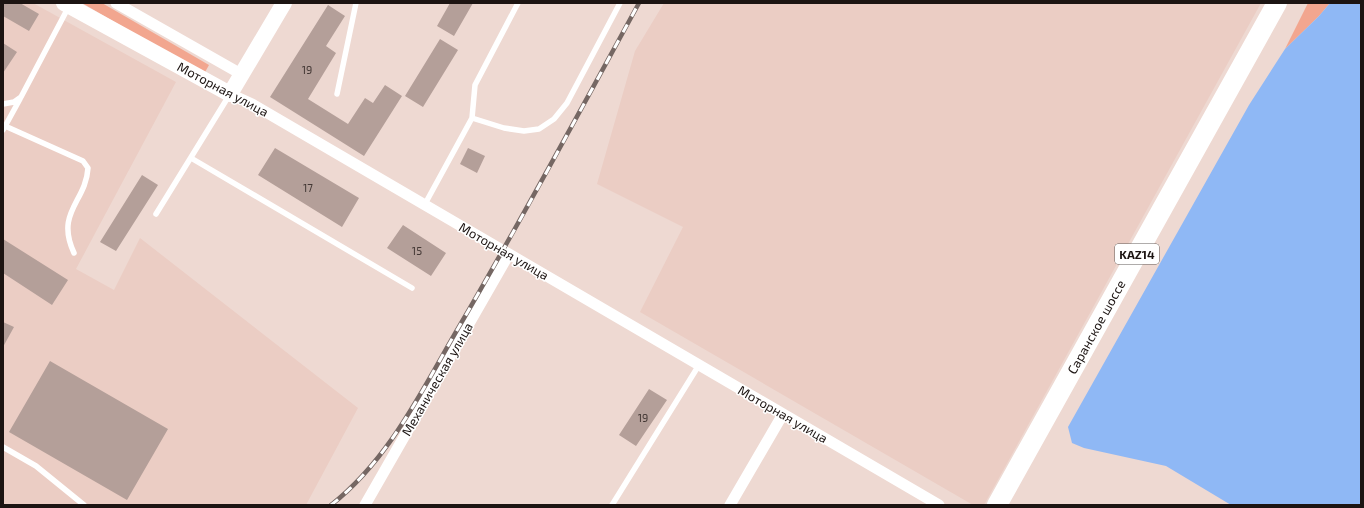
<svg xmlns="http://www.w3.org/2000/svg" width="1364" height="508" viewBox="0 0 1364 508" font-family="'Exo 2',sans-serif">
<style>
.built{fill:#ebcdc4}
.green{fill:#f2a68f}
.water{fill:#8fb8f5}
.building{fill:#b49f99}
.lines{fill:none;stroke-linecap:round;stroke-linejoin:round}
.lane{stroke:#fff;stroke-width:5.5}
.street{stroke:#fff;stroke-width:11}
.secondary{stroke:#fff;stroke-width:16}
.highway{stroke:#fff;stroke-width:20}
.rail-casing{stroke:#756763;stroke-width:4.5}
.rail{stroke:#fff;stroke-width:3;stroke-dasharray:9;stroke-linecap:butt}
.labels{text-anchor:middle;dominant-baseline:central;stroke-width:3;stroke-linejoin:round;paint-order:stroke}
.number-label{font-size:11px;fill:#423734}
.shield{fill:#fff;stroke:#605a59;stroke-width:1}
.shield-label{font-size:12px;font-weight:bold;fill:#1c1412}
.street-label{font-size:13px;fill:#1c1412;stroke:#fff}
</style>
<rect width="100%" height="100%" fill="#eed9d2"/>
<path class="built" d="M3 3H33L176 82 76 269 114 290 140 238 358 408 306 505H3Z
M664 3H1261L984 505H973L640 312 683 227 597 184 635 51Z"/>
<path class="green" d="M82 3H102L209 65 204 74Z
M1308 3H1330L1319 16 1285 49Z"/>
<path class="water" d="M1330 3H1361V505H1231L1166 466 1084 448 1072 443 1068 427 1249 105 1285 49 1319 16Z"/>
<path class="building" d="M3 3H20L39 14 29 31 3 16Z
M450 3H473L454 36 437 26Z
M328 5 345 16 326 46 336 53 308 99 348 124 365 98 373 103 385 85 402 96 364 156 270 97Z
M440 39 458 50 423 107 405 96Z
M3 43 17 52 3 73Z
M275 148 359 198 342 227 258 175Z
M468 148 485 156 477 173 460 164Z
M142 175 158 185 116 251 100 242Z
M403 225 446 253 431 276 387 248Z
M3 239 68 280 52 305 3 273Z
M3 322 14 327 3 347Z
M50 361 168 429 127 500 9 432Z
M649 389 667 400 636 446 619 435Z"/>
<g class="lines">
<path class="lane" d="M337 94 356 3
M3 104 14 102 21 97 68 8
M472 118 504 128 524 131 539 129 554 119 567 103 620 3
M5 126 83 161 88 168C86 202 55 212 74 253
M3 130 20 99
M191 158 412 288
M425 204 472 118 475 85 518 3
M156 214 230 94
M3 447 36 466 84 505
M612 505 699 365"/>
<path class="street" d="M116 3 241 74
M230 94 252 104 939 505
M365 505 509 254
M730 505 783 414"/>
<path class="secondary" d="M64 3 230 94 284 3"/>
<path class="highway" d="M997 505 1277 3"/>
<g class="rail-casing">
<path id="rail" d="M331 505C390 459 423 388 460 325 522 219 580 111 639 3"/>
</g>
<use href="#rail" class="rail"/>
</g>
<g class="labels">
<g class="number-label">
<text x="307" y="69">19</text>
<text x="308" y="187">17</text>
<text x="417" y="250">15</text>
<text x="643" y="417">19</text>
</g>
<rect class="shield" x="1115" y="244" width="44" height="20" rx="3"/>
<g class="shield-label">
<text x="1137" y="254">KAZ14</text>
</g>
<g class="street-label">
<text transform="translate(223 89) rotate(28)">Моторная улица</text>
<text transform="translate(504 251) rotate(30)">Моторная улица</text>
<text transform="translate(1096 327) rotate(-61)">Саранское шоссе</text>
<text transform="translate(437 379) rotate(-60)">Механическая улица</text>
<text transform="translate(783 414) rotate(30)">Моторная улица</text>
</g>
</g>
<rect width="1364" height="508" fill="none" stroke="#1c1412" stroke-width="8"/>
</svg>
